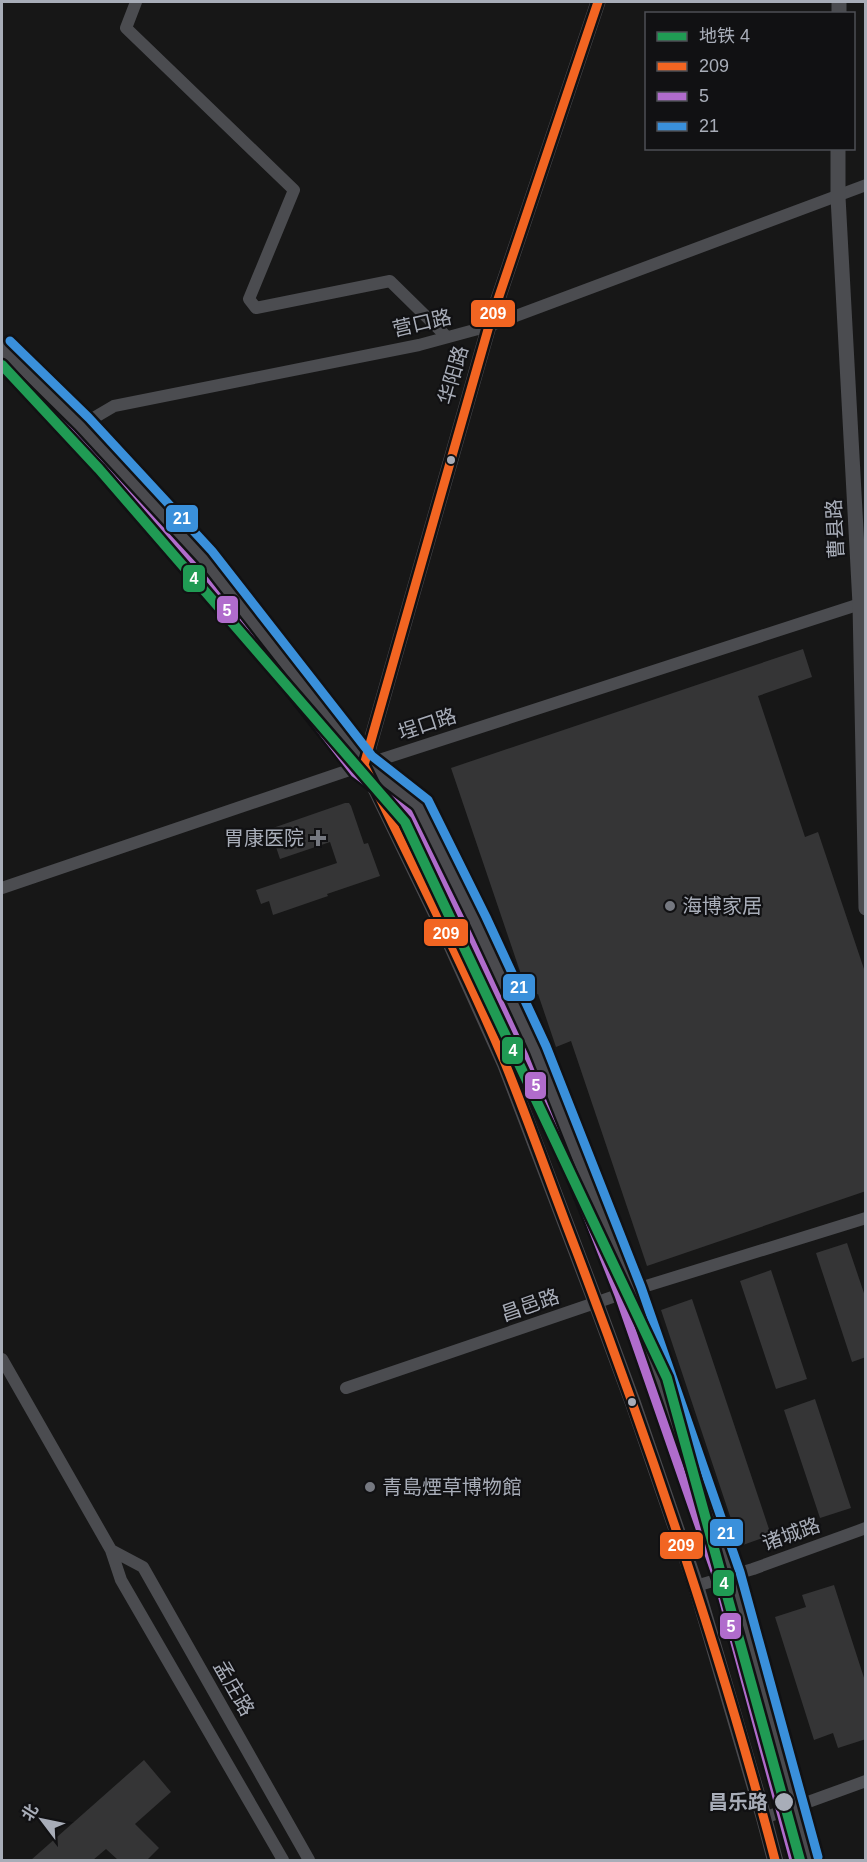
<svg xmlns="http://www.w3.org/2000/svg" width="867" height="1862" viewBox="0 0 867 1862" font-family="Arial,'Noto Sans SC',sans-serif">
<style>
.building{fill:#353536}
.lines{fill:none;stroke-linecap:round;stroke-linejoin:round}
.minor{stroke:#4b4c50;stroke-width:12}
.tertiary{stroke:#4b4c50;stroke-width:15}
.secondary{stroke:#4a4a4e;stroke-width:16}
.bus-1-casing{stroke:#111113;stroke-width:14}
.bus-2-casing{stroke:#111113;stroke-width:14}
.bus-3-casing{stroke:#111113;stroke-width:14}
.bus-1{stroke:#f26522;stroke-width:9}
.bus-2{stroke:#b06ccc;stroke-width:9}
.bus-3{stroke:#3a90db;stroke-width:9}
.metro-1-casing{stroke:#111113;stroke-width:15}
.metro-1{stroke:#209b54;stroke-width:10}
.bus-dot{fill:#a8adb8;stroke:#111113;stroke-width:2}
.poi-dot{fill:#757880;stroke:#111113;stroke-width:2}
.labels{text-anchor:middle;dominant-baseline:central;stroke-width:4.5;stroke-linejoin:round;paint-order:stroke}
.street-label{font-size:20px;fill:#a8adb8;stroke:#111113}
.poi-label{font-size:20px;fill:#a8adb8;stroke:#111113;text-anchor:start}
.stop-label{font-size:20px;font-weight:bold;fill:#a8adb8;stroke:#111113;text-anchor:end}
.line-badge{stroke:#111113;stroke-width:2}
.badge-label{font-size:16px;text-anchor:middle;font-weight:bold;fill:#fff}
</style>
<rect width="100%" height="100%" fill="#171717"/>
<path class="building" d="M803 649 812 677 758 696 805 837 818 832 866 975V1191L647 1266 571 1041 556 1047 538 994 529 998 451 768Z
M345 803H349L351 806 364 844 368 843 380 876 327 894 328 896 273 915 269 901 261 904 256 890 337 863 330 842 280 859 270 829Z
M847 1243 866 1299V1357L852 1362 816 1253Z
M771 1270 807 1379 776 1389 740 1281Z
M692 1299 771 1535 740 1546 661 1310Z
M815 1399 851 1508 820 1518 784 1410Z
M834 1585 866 1684V1739L838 1748 833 1733 814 1740 775 1617 806 1607 802 1595Z
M144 1760 171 1792 135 1824 159 1848 147 1860H118L106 1849 93 1860H31Z"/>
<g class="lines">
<path class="minor" d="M136 2 126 28 294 190 249 299 256 308 390 281 447 337
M80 426 114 406 419 345 489 326 866 185
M2 888 364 765 860 604 866 601
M2 1359 111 1550 121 1580 283 1860
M346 1388 630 1291 866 1218
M111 1550 143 1567 309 1860
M696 1586 753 1569 866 1528
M764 1818 866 1781"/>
<path class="tertiary" d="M839 14V2
M838 148V197L860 604 866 908
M364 765 489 326 598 2"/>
<path class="secondary" d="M2 350 80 426 203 559 364 765 449 940 505 1064 596 1303 633 1403 696 1586 764 1818 775 1860
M367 767 417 805 475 922 535 1051 577 1155 630 1291 729 1576 806 1860"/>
<g class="bus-1-casing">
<path id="bus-1" d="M598 2 489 326 364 765C412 864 462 962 505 1063 530 1125 552 1188 576 1250 652 1450 721 1653 775 1860"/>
</g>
<g class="bus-2-casing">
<path id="bus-2" d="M2 366 71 434 194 567 355 773 408 813 464 927 524 1056 619 1295 718 1580 794 1860"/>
</g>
<g class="bus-3-casing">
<path id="bus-3" d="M10 341 89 418 212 551 372 756 428 800 486 917 546 1046 641 1287 740 1572 818 1857"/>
</g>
<use href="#bus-1" class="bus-1"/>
<use href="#bus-2" class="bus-2"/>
<use href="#bus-3" class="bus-3"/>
<g class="metro-1-casing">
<path id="metro-1" d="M2 365 99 469 405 822 667 1378 800 1860"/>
</g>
<use href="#metro-1" class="metro-1"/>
</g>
<g class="bus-dot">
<circle cx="451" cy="460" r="5"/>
<circle cx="632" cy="1402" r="5"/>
<circle cx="784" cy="1802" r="10"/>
</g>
<g class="poi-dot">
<path d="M315 829h6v6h6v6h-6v6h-6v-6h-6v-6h6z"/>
<circle cx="670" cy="906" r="6"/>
<circle cx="370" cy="1487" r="6"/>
</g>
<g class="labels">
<g class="street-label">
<text transform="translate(422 323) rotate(-13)">营口路</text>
<text transform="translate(453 375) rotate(-74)">华阳路</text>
<text transform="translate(835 529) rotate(-93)">曹县路</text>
<text transform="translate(427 724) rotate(-18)">埕口路</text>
<text transform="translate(530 1305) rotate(-19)">昌邑路</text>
<text transform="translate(791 1534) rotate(-20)">诸城路</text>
<text transform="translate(234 1688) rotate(60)">孟庄路</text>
</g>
<g class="poi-label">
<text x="304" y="838" text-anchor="end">胃康医院</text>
<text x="682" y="906">海博家居</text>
<text x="382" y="1487">青島煙草博物館</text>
</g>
<g class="stop-label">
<text x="768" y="1802">昌乐路</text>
</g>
</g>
<g class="line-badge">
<rect x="470" y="299" width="46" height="29" rx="6" fill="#f26522"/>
<rect x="165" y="504" width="34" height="29" rx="6" fill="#3a90db"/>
<rect x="182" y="564" width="24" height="29" rx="6" fill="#209b54"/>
<rect x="216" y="595" width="23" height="29" rx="6" fill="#b06ccc"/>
<rect x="423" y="918" width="46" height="29" rx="6" fill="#f26522"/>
<rect x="502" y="973" width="34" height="29" rx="6" fill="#3a90db"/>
<rect x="501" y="1036" width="23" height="29" rx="6" fill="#209b54"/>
<rect x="524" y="1071" width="23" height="29" rx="6" fill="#b06ccc"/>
<rect x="709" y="1518" width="35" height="29" rx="6" fill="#3a90db"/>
<rect x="659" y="1531" width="45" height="29" rx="6" fill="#f26522"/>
<rect x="712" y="1569" width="23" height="28" rx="6" fill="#209b54"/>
<rect x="719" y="1612" width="23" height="28" rx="6" fill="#b06ccc"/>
</g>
<g class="badge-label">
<text x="493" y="319">209</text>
<text x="182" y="524">21</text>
<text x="194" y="584">4</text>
<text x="227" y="616">5</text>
<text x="446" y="939">209</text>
<text x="519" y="993">21</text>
<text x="513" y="1056">4</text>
<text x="536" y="1091">5</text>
<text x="726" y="1539">21</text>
<text x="681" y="1551">209</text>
<text x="724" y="1589">4</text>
<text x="731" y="1632">5</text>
</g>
<rect width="867" height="1862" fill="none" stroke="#a8adb8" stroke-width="6"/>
<rect x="645" y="12" width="210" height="138" fill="#111113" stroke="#4d4f55" stroke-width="1.5"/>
<rect x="657" y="32" width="30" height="9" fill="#209b54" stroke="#4d4f55" stroke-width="1.5"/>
<text x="699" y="42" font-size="18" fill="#a8adb8">地铁 4</text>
<rect x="657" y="62" width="30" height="9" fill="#f26522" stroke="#4d4f55" stroke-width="1.5"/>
<text x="699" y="72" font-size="18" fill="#a8adb8">209</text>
<rect x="657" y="92" width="30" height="9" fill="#b06ccc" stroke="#4d4f55" stroke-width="1.5"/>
<text x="699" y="102" font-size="18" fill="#a8adb8">5</text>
<rect x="657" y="122" width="30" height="9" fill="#3a90db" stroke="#4d4f55" stroke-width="1.5"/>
<text x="699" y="132" font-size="18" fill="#a8adb8">21</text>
<g transform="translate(42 1820) rotate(302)" stroke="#111113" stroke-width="4.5" paint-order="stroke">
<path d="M0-4.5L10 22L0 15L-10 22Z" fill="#a8adb8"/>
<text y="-9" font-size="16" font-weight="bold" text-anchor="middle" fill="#a8adb8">北</text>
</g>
</svg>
